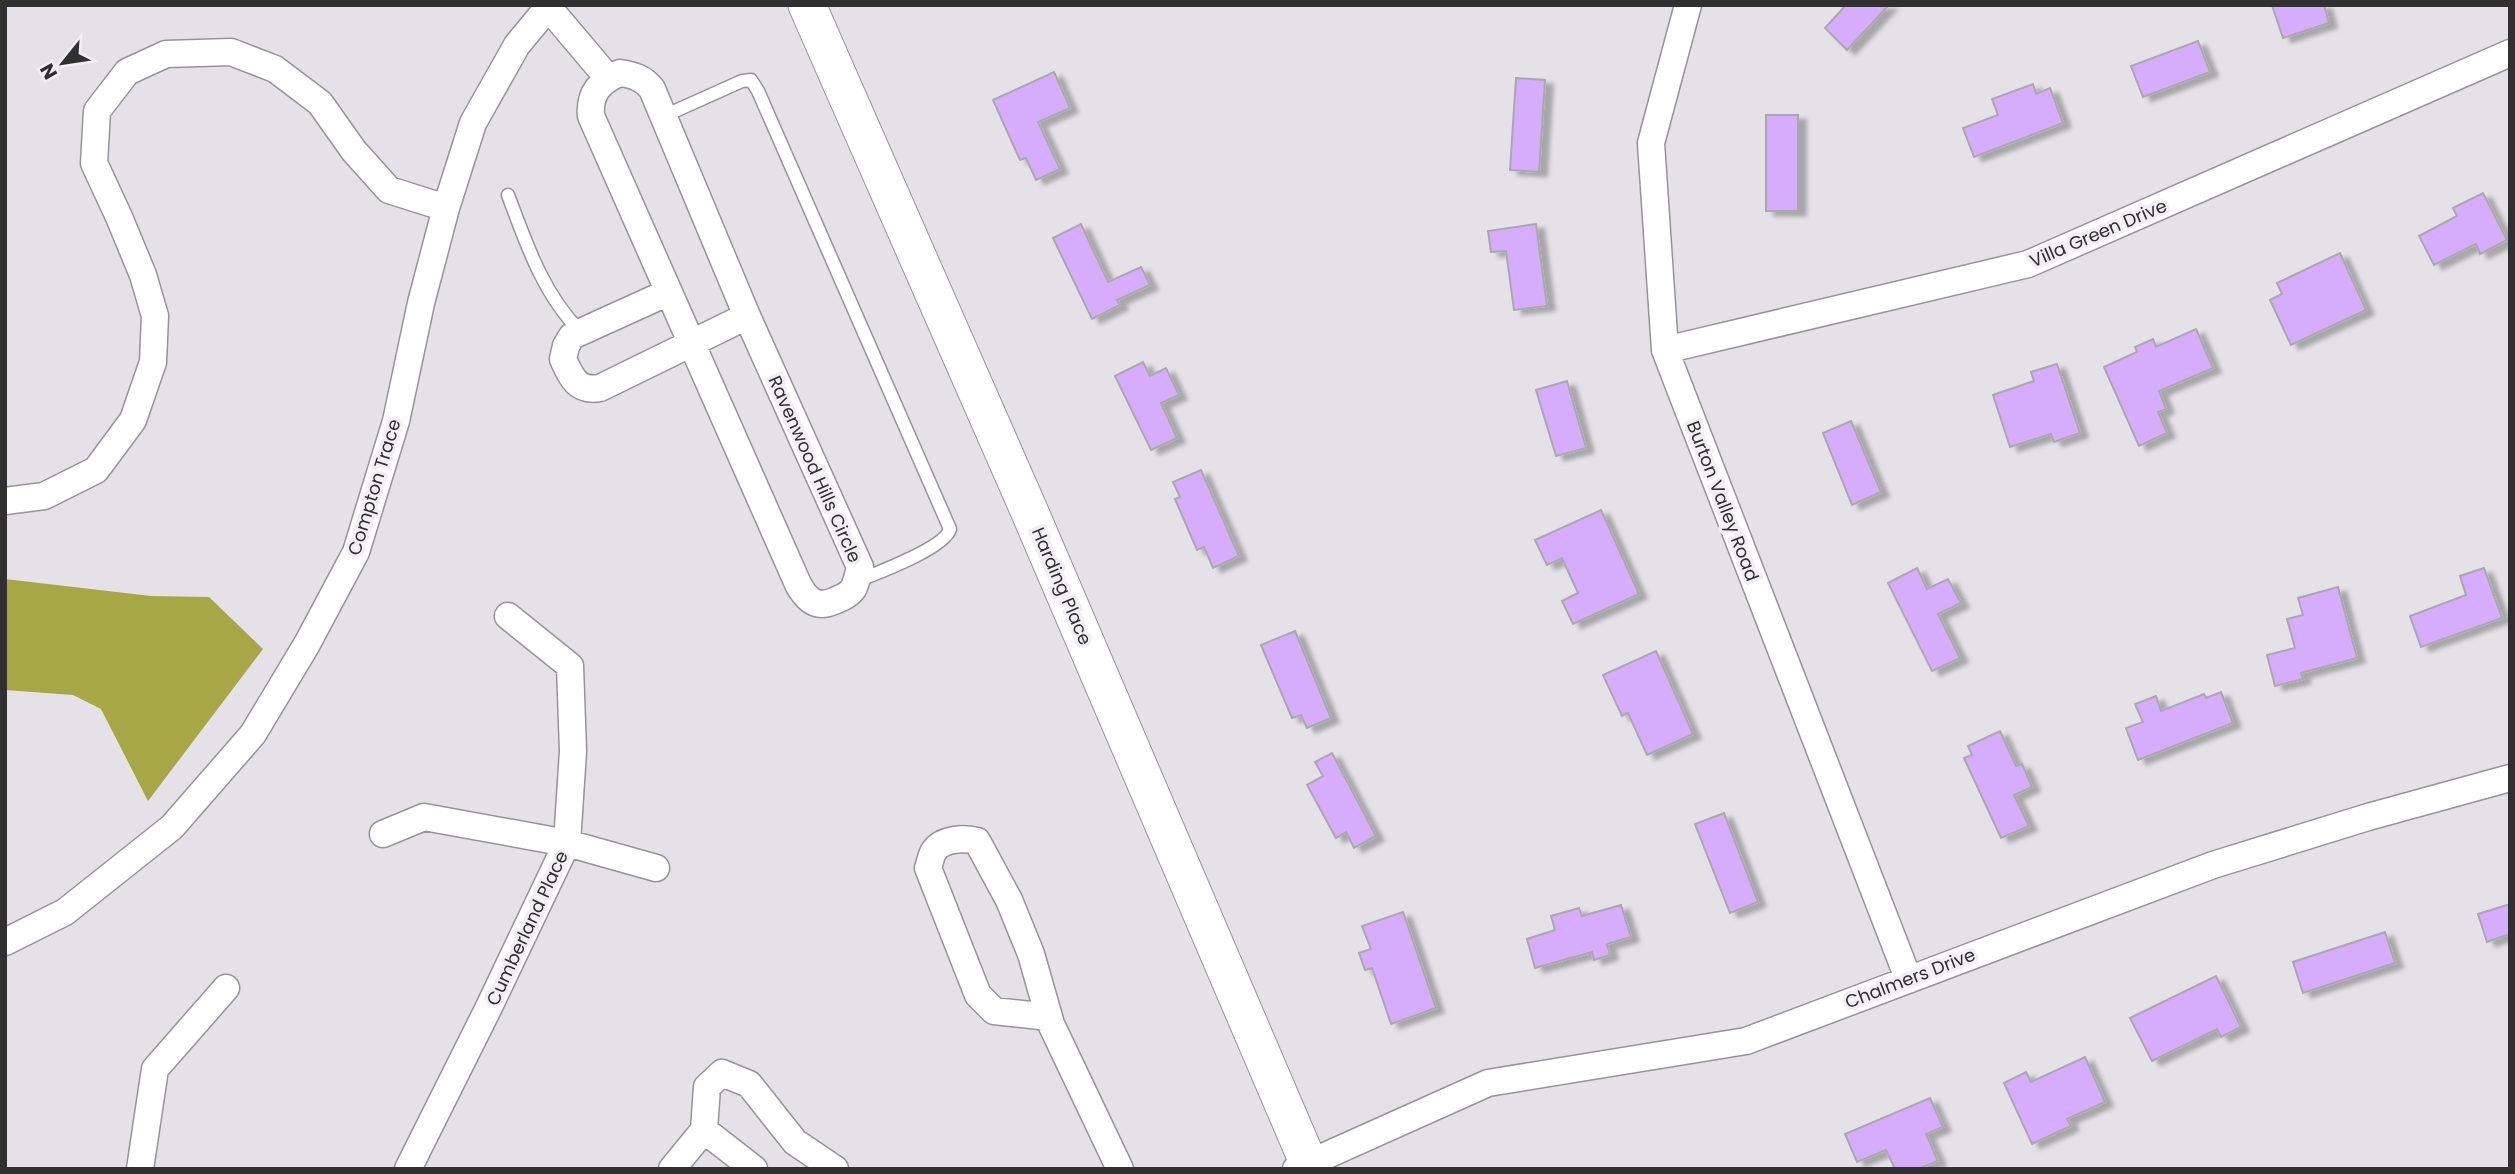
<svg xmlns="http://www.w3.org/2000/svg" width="2515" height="1174" viewBox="0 0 2515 1174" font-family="Poppins,sans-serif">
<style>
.forest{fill:#a7a746}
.building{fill:#d6acfd;stroke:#aaa8ac;stroke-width:2;filter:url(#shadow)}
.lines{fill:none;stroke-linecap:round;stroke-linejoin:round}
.service-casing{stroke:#969498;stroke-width:15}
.minor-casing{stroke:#969498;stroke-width:29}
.secondary-casing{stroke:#969498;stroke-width:39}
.service{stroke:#fff;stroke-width:12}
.minor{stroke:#fff;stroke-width:26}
.secondary{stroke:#fff;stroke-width:37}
.labels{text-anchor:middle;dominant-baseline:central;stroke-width:7;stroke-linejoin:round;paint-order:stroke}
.street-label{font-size:18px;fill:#313031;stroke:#f1eff3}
</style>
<defs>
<filter id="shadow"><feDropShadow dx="8" dy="4.5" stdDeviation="2" flood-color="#0004"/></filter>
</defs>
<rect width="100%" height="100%" fill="#e4e2e6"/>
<path class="forest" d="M5 579 151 596 209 597 263 649 148 801 101 709 73 695 5 690Z"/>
<path class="building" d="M1846 5H1889L1847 50 1825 28Z
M2272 5H2324L2329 23 2283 38Z
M2198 41 2210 72 2143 97 2131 66Z
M1054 72 1070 108 1038 122 1060 169 1036 180 1026 158 1020 160 993 100Z
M1516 78 1545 80 1539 172 1510 170Z
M2033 84 2036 94 2050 88 2063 123 1974 157 1963 128 1998 115 1992 99Z
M1766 115H1798V211H1766Z
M2483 193 2507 240 2480 254 2476 244 2434 265 2419 236 2457 216 2453 208Z
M1081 224 1108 282 1141 267 1150 285 1117 300 1120 305 1092 319 1053 238Z
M1536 224 1547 306 1514 310 1506 251 1491 252 1488 231Z
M2340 253 2366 310 2291 345 2270 300 2282 294 2277 283Z
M2196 329 2213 368 2159 391 2166 409 2158 412 2167 433 2139 446 2104 367 2137 352 2135 347 2153 339 2156 347Z
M1143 362 1150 376 1166 368 1179 395 1161 403 1177 438 1151 450 1115 376Z
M2057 364 2080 433 2054 442 2051 434 2010 447 1993 395 2034 381 2031 372Z
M1567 381 1586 448 1556 456 1536 390Z
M1851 421 1881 492 1852 505 1823 433Z
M1201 470 1239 556 1213 568 1204 547 1197 550 1175 499 1180 497 1173 482Z
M1601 510 1639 594 1573 624 1562 601 1578 593 1562 558 1547 565 1535 540Z
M1917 568 1927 589 1948 579 1961 603 1938 614 1960 658 1932 671 1888 583Z
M2484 568 2502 618 2421 647 2410 616 2466 595 2460 576Z
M2338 587 2357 658 2301 673 2303 679 2275 686 2267 655 2295 648 2287 619 2303 615 2298 598Z
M1295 631 1331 718 1307 728 1301 715 1292 718 1261 645Z
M1656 651 1693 734 1647 755 1628 713 1622 716 1603 675Z
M2221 692 2233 723 2138 760 2126 728 2143 722 2135 704 2156 696 2161 711 2204 694 2206 698Z
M2000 731 2016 766 2022 764 2032 787 2014 795 2029 826 2001 838 1964 758 1972 755 1968 746Z
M1332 753 1376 836 1354 848 1346 832 1336 838 1307 785 1323 776 1315 762Z
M1724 813 1758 902 1730 913 1695 824Z
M2510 904V934L2487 942 2478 914Z
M1621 905 1631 937 1607 944 1610 955 1594 960 1592 952 1535 968 1527 939 1555 930 1551 916 1579 908 1582 916Z
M1403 912 1436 1008 1391 1024 1372 968 1365 970 1359 953 1371 949 1362 926Z
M2385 932 2395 963 2303 993 2293 962Z
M2216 976 2241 1027 2221 1037 2217 1029 2152 1061 2130 1018Z
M2085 1057 2105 1102 2067 1119 2071 1126 2032 1144 2004 1083 2026 1072 2031 1082Z
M1930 1098 1943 1127 1926 1134 1938 1161 1918 1169H1895L1886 1150 1857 1162 1845 1134Z"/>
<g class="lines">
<g class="service-casing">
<path id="service" d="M664 116 742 81 751 80 758 91 950 529C945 548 877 573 857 581
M508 195C526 243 543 294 580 331"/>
</g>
<g class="minor-casing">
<path id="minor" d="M1688 5 1651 143 1665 350 1908 978
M548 7 608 78
M620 73C634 75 643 78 652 89L747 316 860 567C858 574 857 582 853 589 848 596 841 598 834 601 816 609 806 599 798 584L591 116C589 93 600 81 620 73Z
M669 292 572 336 566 346 563 359C571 377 577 392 600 388L747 316
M1665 350 2028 264 2510 53
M5 501 44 496 96 470 133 420 153 362 155 316 143 275 119 217 94 163 97 111 127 72 166 54 231 52 275 69 320 103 354 151 389 190 446 208
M383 834 424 817 567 843 656 868
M5 942 65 912 172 827 253 734 307 644 356 552 396 421 421 303 446 208 473 123 517 45 550 5
M1049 1017 994 1011 978 995 928 868C930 863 931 855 934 851 943 838 964 838 977 841L1009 900 1031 954 1051 1024 1120 1169
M704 1130 754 1169
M140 1169 155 1069 226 988
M408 1169 488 1009 567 843 573 751 570 666 508 616
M672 1169 704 1130 707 1087 722 1073 749 1084 795 1142 835 1169
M1296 1169 1488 1083 1746 1041 2213 865 2368 817 2510 778"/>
</g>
<g class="secondary-casing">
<path id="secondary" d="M807 5 1028 508 1311 1169"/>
</g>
<use href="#service" class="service"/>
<use href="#minor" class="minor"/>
<use href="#secondary" class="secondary"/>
</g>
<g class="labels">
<g class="street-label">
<text transform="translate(2098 233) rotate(-23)">Villa Green Drive</text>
<text transform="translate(815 469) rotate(66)">Ravenwood Hills Circle</text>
<text transform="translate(374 487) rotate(-73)">Compton Trace</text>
<text transform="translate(1723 501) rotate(69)">Burton Valley Road</text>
<text transform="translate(1062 586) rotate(67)">Harding Place</text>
<text transform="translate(527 928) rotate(-65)">Cumberland Place</text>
<text transform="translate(1910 978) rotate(-21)">Chalmers Drive</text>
</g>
</g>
<rect width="2515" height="1174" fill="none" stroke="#313031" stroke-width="14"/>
<g transform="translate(63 63) rotate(240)" stroke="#f1eff3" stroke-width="5" paint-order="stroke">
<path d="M0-5L12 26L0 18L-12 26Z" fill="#313031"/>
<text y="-10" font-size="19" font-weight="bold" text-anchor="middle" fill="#313031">N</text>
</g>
</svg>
